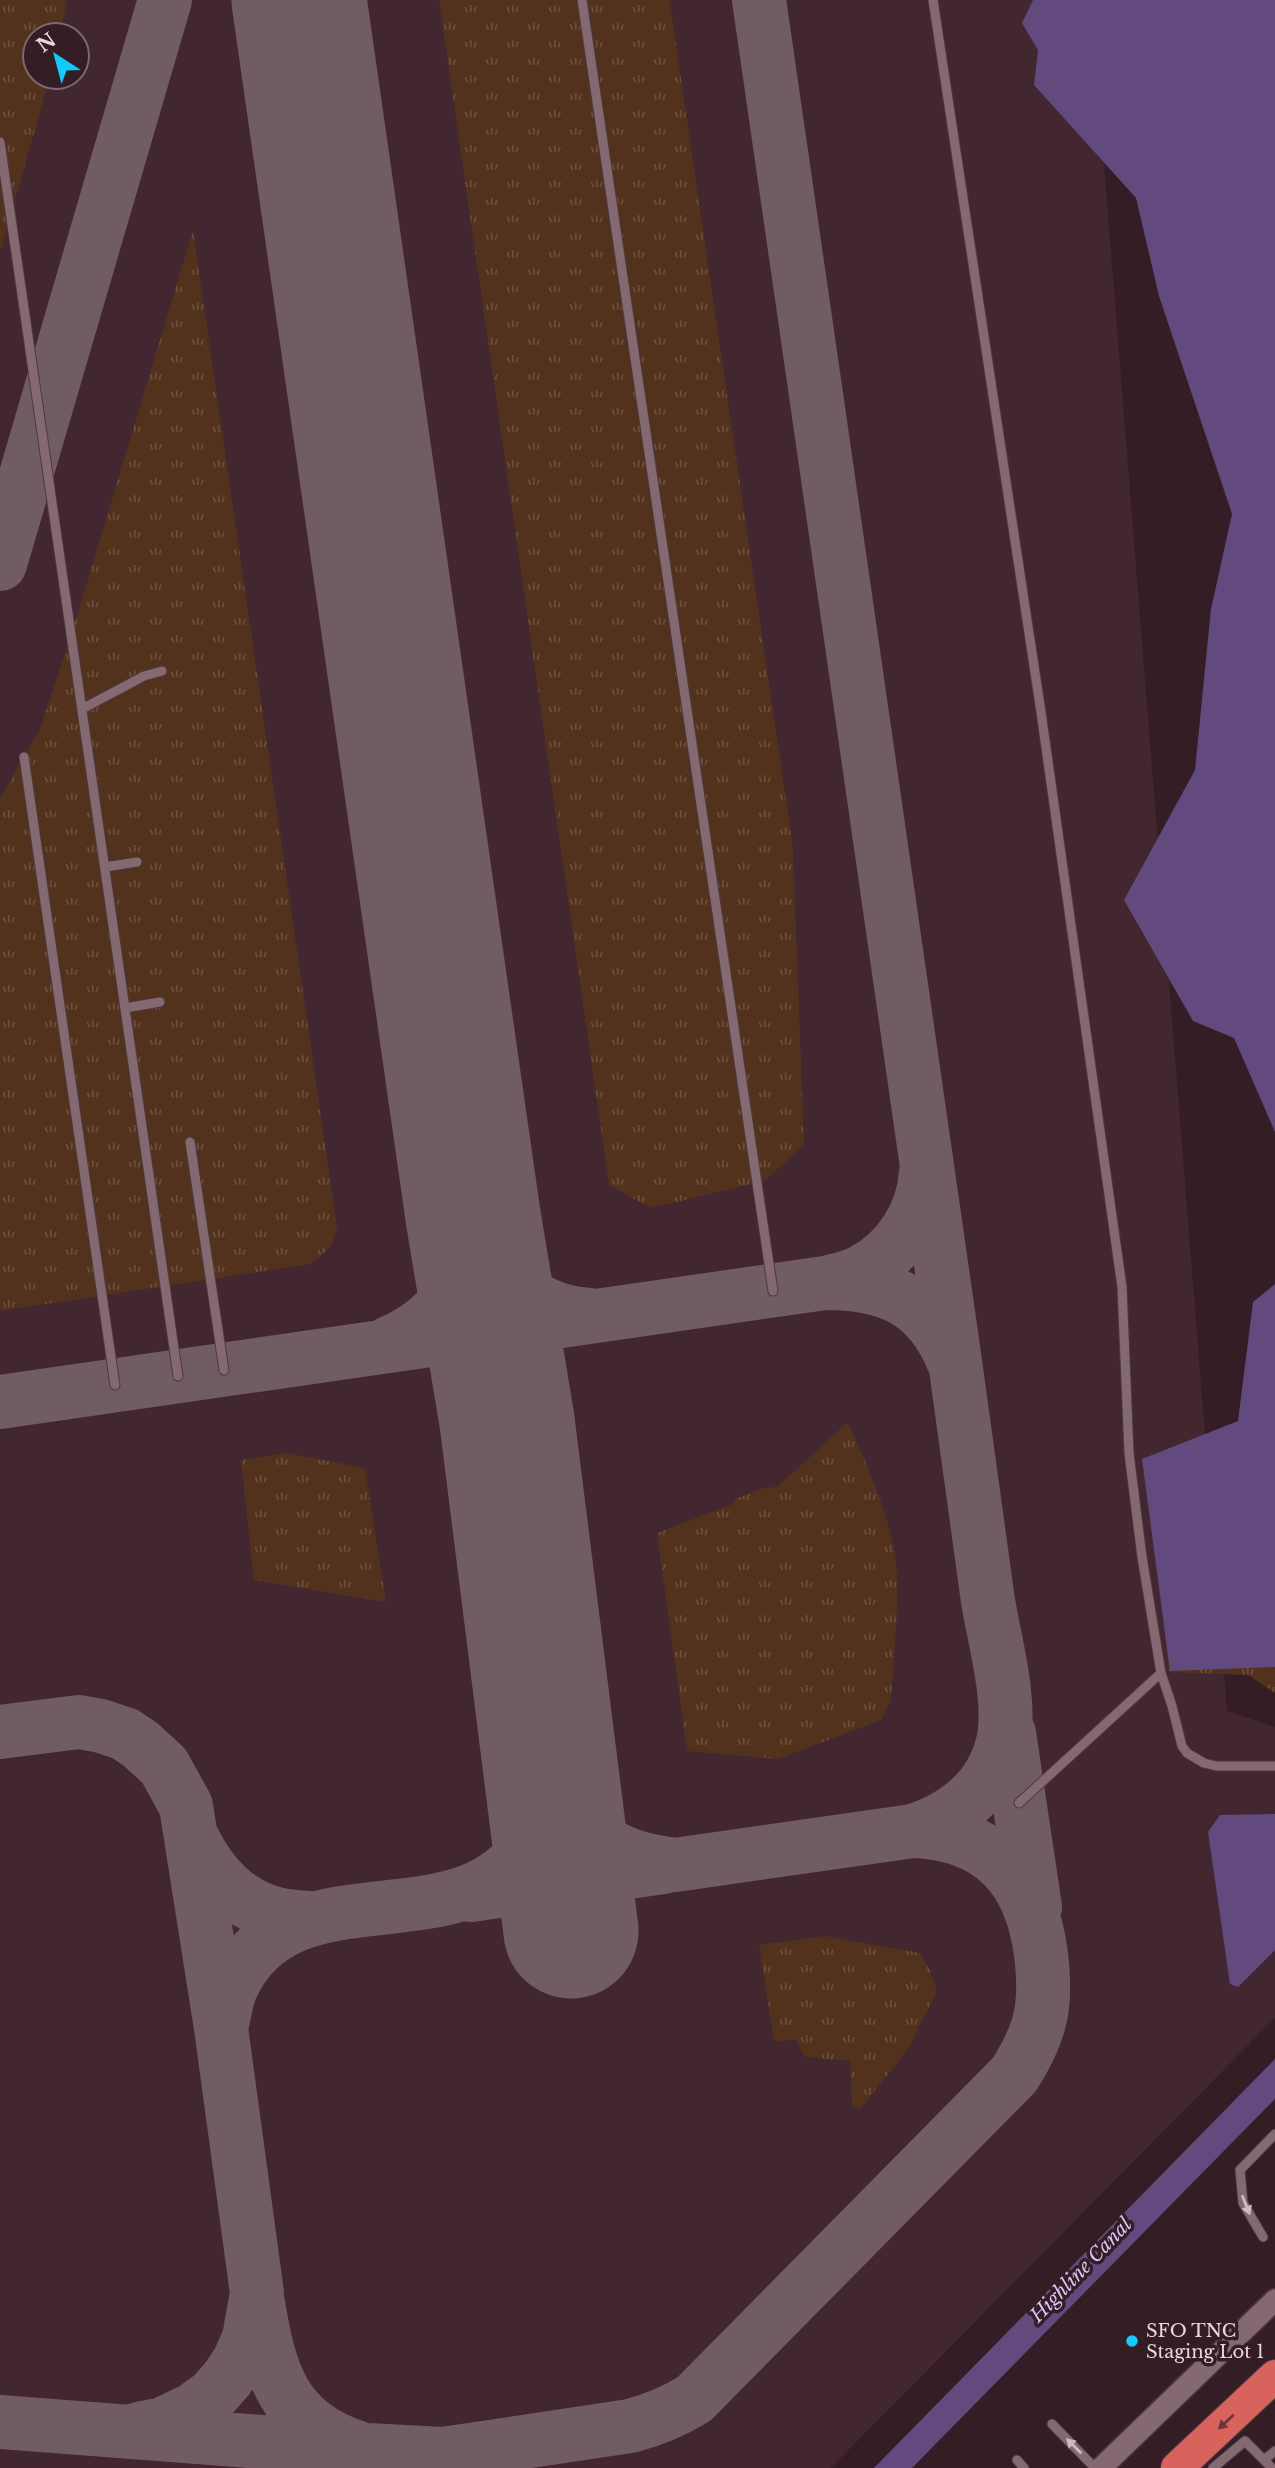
<svg xmlns="http://www.w3.org/2000/svg" width="1275" height="2468" viewBox="0 0 1275 2468" font-family="'Libre Baskerville',serif">
<style>
.built{fill:#422630;fill-rule:evenodd}
.grass{fill:url(#grass-tufts)}
.water{fill:#62497e}
.lines{fill:none;stroke-linecap:round;stroke-linejoin:round}
.taxiway{stroke:#705c62;stroke-width:54}
.runway{stroke:#705c62;stroke-width:135}
.service-casing{stroke:#4c393f;stroke-width:11}
.tertiary-casing{stroke:#4c393f;stroke-width:24}
.motorway-casing{stroke:#4c393f;stroke-width:34}
.service{stroke:#846971;stroke-width:9}
.tertiary{stroke:#846971;stroke-width:21}
.motorway{stroke:#d7635c;stroke-width:32}
.oneway{fill:#cfbcc1}
.oneway2{fill:#6d3638}
.poi-dot{fill:#14cafb;stroke:#341d25;stroke-width:2.5}
.labels{text-anchor:middle;dominant-baseline:central;stroke-width:7;stroke-linejoin:round;paint-order:stroke}
.poi-label{font-size:18px;fill:#e8d8dc;stroke:#341d25;text-anchor:start}
.water-label{font-size:19px;font-style:italic;fill:#dac4f6;stroke:#341d25}
</style>
<defs>
<pattern id="grass-tufts" width="24" height="20" patternUnits="userSpaceOnUse" patternTransform="scale(1.75)"><rect width="24" height="20" fill="#52321d"/><path d="M3 7l-1-3M5 7V3M7 7l1-3M15 17l-1-3M17 17v-4M19 17l1-3" fill="none" stroke="#6b4f3d"/></pattern>
</defs>
<rect width="100%" height="100%" fill="#341d25"/>
<path class="built" d="M0 0H1091L1227 1711 1275 1727V2018L831 2468H0ZM35 35H77V77H35Z"/>
<path class="grass" d="M0 0H67L60 35H35V77H50L0 252Z
M439 0H669L670 3 793 848 804 1145 764 1181 651 1208 609 1185Z
M193 230 337 1227 331 1247 311 1264 0 1311V798L40 729 71 636Z
M848 1422C867 1466 887 1507 895 1555 901 1596 893 1657 891 1701L881 1720 778 1759 687 1751 657 1533 733 1504 734 1499 763 1488 777 1487Z
M287 1453 365 1468 386 1602 254 1580 241 1460Z
M1162 1606 1275 1649V1693L1248 1675 1169 1672Z
M825 1936 920 1953 929 1968 937 1991 909 2048 860 2109 852 2106 850 2061 805 2057 796 2040 774 2041 759 1945Z"/>
<path class="water" d="M1033 0H1275V1132L1234 1038 1193 1021 1124 900 1195 770 1211 609 1232 514 1159 296 1136 198 1034 85 1038 50 1022 23Z
M1275 1284V1667L1170 1671 1142 1459 1238 1421 1253 1302Z
M1275 1814V1950L1238 1987 1230 1984 1208 1832 1220 1815Z
M1275 2059V2099L912 2468H874Z"/>
<g class="lines">
<path class="taxiway" d="M759 0C823 449 891 897 953 1347 965 1432 976 1516 988 1601 995 1643 1012 1701 1003 1742 992 1789 956 1817 913 1831
M0 564 165 0
M473 1216C497 1270 525 1311 590 1315
M825 1283C837 1280 850 1278 861 1272 899 1253 924 1213 926 1171
M389 1343C424 1328 452 1304 464 1266 469 1250 469 1232 473 1216
M0 1402 825 1283C887 1283 928 1300 953 1360
M0 1732 79 1722 101 1726 125 1734 140 1744 164 1766 186 1806 221 2028 257 2293 249 2338 239 2361 227 2379 212 2396 194 2409 163 2424 139 2429
M1009 1733 1035 1907
M193 1839C210 1875 238 1905 277 1914 288 1917 300 1917 311 1918
M471 1895 663 1867
M221 2027C225 2014 226 1998 232 1986 289 1864 451 1947 523 1852 541 1828 546 1800 552 1772
M258 2303C269 2371 283 2424 356 2447
M0 2422 367 2450 443 2454 630 2426C653 2420 673 2412 694 2399L1014 2075C1042 2032 1047 2004 1041 1954 1031 1878 992 1834 913 1831L675 1865C600 1855 589 1834 552 1772"/>
<path class="runway" d="M299 0 473 1216 507 1421 571 1931"/>
<g class="service-casing">
<path id="service" d="M582 0 773 1291
M933 0 1041 712 1122 1287 1129 1453 1142 1557 1161 1673 1172 1706 1182 1746 1187 1753 1204 1763 1216 1766H1275
M0 142 178 1376
M82 709 144 676 162 671
M24 757 115 1385
M105 867 137 862
M125 1008 160 1002
M190 1142 224 1370
M1019 1803 1161 1673
M1263 2237 1243 2203 1240 2170 1275 2134
M1052 2424 1095 2468
M1265 2459 1275 2451
M1017 2460 1024 2468
M1213 2468 1245 2441 1272 2468"/>
</g>
<g class="tertiary-casing">
<path id="tertiary" d="M1101 2468 1275 2300"/>
</g>
<g class="motorway-casing">
<path id="motorway" d="M1177 2468 1275 2376"/>
</g>
<use href="#service" class="service"/>
<use href="#tertiary" class="tertiary"/>
<use href="#motorway" class="motorway"/>
</g>
<defs><path id="oneway-solid" d="M-6-.8H1V-3.2L6.5 0L1 3.2V.8H-6Z" transform="scale(1.75)"/></defs>
<g class="oneway">
<use href="#oneway-solid" transform="translate(1246 2205) rotate(68)"/>
<use href="#oneway-solid" transform="translate(1074 2446) rotate(-135)"/>
</g>
<use class="oneway2" href="#oneway-solid" transform="translate(1226 2422) rotate(137)"/>
<circle class="poi-dot" cx="1132" cy="2341" r="7"/>
<g class="labels">
<g class="poi-label">
<text x="1146" y="2331">SFO TNC<tspan x="1146" dy="21">Staging Lot 1</tspan></text>
</g>
<g class="water-label">
<text transform="translate(1081 2270) rotate(-46)">Highline Canal</text>
</g>
</g>
<g transform="translate(56 56) rotate(324)"><circle r="33" fill="#341d25" stroke="#7c686e" stroke-width="2"/>
<path d="M0-5L12 26L0 18L-12 26Z" fill="#14cafb"/>
<text y="-10" font-size="19" font-weight="bold" text-anchor="middle" fill="#e8d8dc">N</text>
</g>
</svg>
